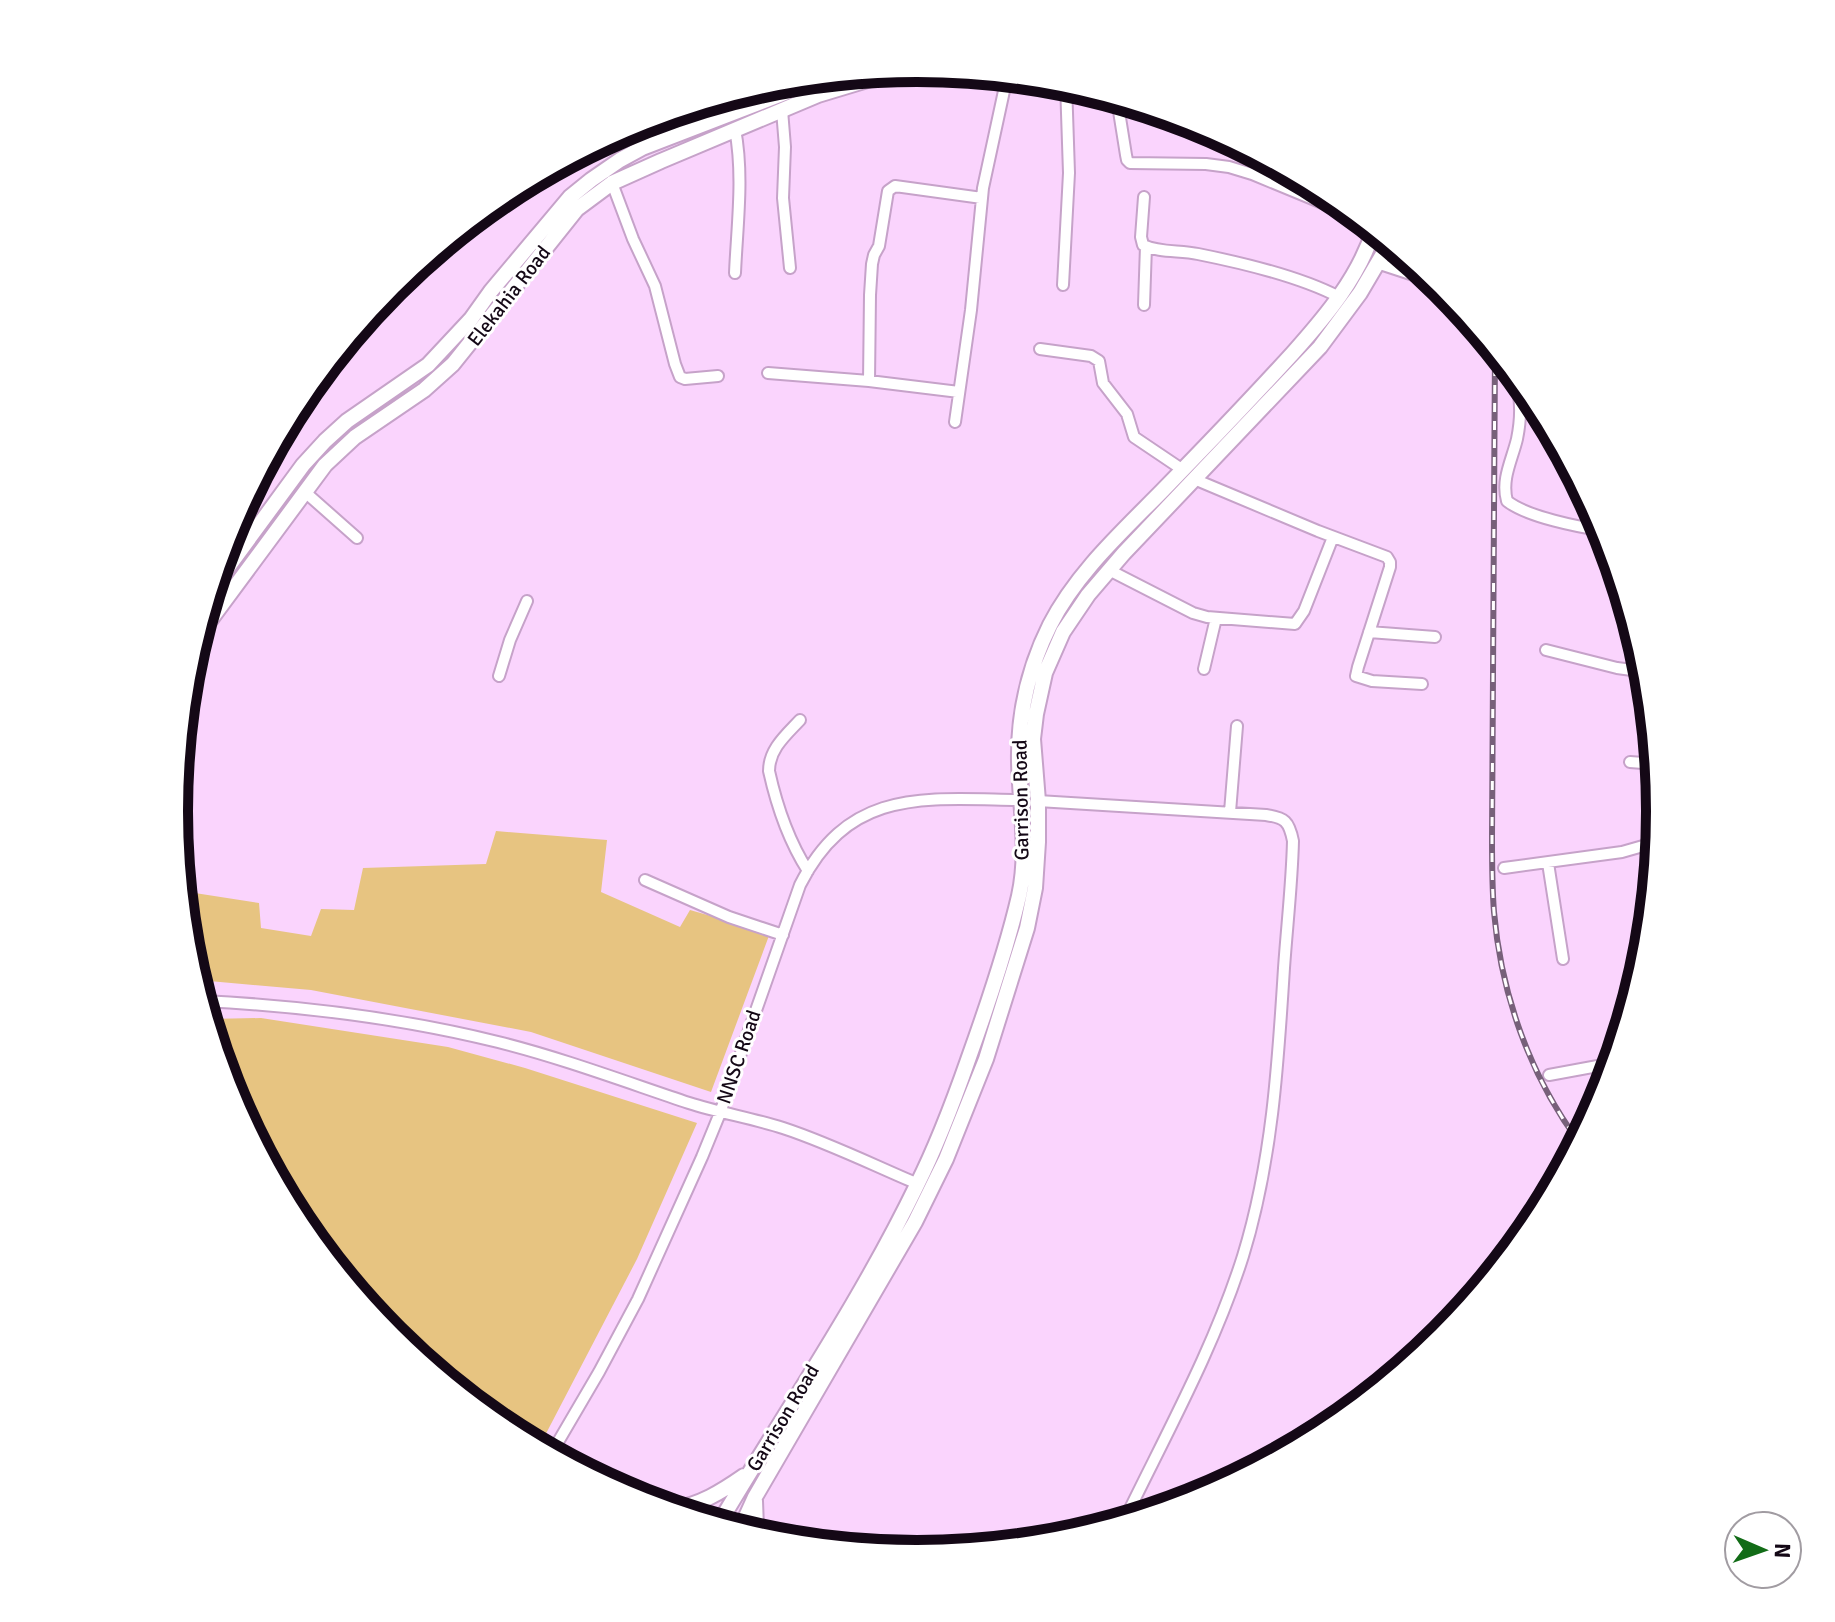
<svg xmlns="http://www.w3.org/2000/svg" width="1835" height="1622" viewBox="0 0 1835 1622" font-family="Signika,sans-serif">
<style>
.green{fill:#e7c481}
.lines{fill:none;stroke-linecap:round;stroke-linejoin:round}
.minor-casing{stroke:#c6a2c9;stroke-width:14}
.major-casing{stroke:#c6a2c9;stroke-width:18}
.minor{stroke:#fff;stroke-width:10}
.major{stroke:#fff;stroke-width:14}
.rail-casing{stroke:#77607a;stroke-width:6}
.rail{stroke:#fff;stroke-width:3;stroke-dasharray:9;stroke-linecap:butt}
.labels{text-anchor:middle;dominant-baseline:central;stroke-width:6;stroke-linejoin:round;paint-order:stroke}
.street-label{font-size:20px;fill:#140816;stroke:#fff}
.rim{fill:none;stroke:#140816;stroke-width:10}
</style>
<rect width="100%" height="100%" fill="#fad4fd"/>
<path class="green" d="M496 831 607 840 601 892 680 927 690 910 770 933 711 1092 531 1032 311 990 198 980 189 954 182 891 259 903 261 928 311 936 321 909 354 910 363 868 486 864Z
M261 1018 448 1047 525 1068 697 1123 637 1259 539 1447 504 1429 392 1336 299 1223 231 1095 208 1019Z"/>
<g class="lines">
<g class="minor-casing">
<path id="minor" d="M740 92 746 109
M1117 99 1126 155 1127 160 1130 163 1206 164 1229 167 1252 174 1361 219
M691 107 696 128
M782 110 785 147 783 198 790 268
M633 125 642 148
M612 183 633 239 655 286 675 364 680 377 685 379 718 376
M1144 197 1141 237 1143 245C1160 253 1180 250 1198 254 1243 263 1299 276 1339 297
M1377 263 1441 284
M735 273C737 226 744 176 735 129
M1063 285 1069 173 1066 83
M1144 305 1146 246
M1040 349 1091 356 1099 361 1103 383 1127 414 1134 437 1183 470
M768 373 869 381 959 392
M1514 377C1522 396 1521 419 1517 439 1512 460 1501 479 1507 501 1527 517 1579 527 1605 531
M869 381 870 295 872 264 874 255 879 246 888 191 895 186 982 198
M955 422 971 310 983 188 1007 77
M1194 479 1318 531 1387 557 1390 562V567L1358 667 1356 676 1372 681 1422 684
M305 492 357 538
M1588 528 1595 510
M1109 570 1193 613 1207 617 1295 624 1304 611 1333 537
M1369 632 1435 637
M1546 650 1617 668 1647 672
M1204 669 1216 618
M499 676 510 640 527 601
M800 720C786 735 769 749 769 771 777 807 788 840 808 871
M1630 762 1656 764
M1658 786 1660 817
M1038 801 1266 815C1285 818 1289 821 1293 841 1292 883 1287 925 1284 968 1278 1065 1272 1162 1243 1256 1214 1348 1166 1434 1124 1521
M1230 812 1237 726
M1548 863 1563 959
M1504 868 1622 852 1657 842
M645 880 729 917 783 935
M203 1001C302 1006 401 1018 498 1042 562 1058 626 1082 689 1103 720 1113 752 1118 783 1128 829 1143 873 1165 918 1184
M1549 1075 1614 1063
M551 1454 599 1372 638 1299 702 1157 720 1113 800 885C850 786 927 799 1022 800"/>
</g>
<g class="major-casing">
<path id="major" d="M212 589 303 465 325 441 347 421 428 365 471 319 491 291 570 197 591 180 620 160 642 148 808 84 835 76
M197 638 325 465 355 437 424 390 453 364 577 209 612 183 661 161 818 95 904 69
M755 1501 756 1528 760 1536
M673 1509C700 1505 721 1492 744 1476
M721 1520C787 1409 861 1301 917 1185 937 1145 953 1103 968 1060 987 1007 1006 952 1019 896 1029 852 1020 807 1019 762 1018 714 1028 669 1050 625 1077 572 1123 531 1164 489 1208 444 1251 399 1293 353 1326 316 1359 277 1374 229
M740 1530 755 1497 915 1222 946 1159 986 1059 1027 928 1035 888 1038 842V801L1033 739 1036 714 1045 673 1063 632 1088 595 1124 553 1320 347 1360 293 1390 242"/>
</g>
<use href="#minor" class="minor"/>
<use href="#major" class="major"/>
<g class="rail-casing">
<path id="rail" d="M1495 349 1492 837C1492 862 1492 887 1494 912 1501 994 1530 1076 1579 1142"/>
</g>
<use href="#rail" class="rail"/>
</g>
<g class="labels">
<g class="street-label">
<text transform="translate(509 296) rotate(-52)">Elekahia Road</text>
<text transform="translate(1021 800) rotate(-91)">Garrison Road</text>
<text transform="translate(739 1057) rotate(-71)">NNSC Road</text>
<text transform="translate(783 1418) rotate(-59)">Garrison Road</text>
</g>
</g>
<path d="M0 0H1835V1622H0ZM188 811a729 729 0 1 1 1458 0a729 729 0 1 1-1458 0Z" fill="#fff" fill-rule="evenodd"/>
<path class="rim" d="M188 811a729 729 0 1 1 1458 0a729 729 0 1 1-1458 0Z"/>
<g transform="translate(1763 1550) rotate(92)"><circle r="38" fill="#ffffff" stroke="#a19ca2" stroke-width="2"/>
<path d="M0-6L14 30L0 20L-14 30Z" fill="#126c17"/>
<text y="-12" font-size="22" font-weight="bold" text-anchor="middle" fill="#140816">N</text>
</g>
</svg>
